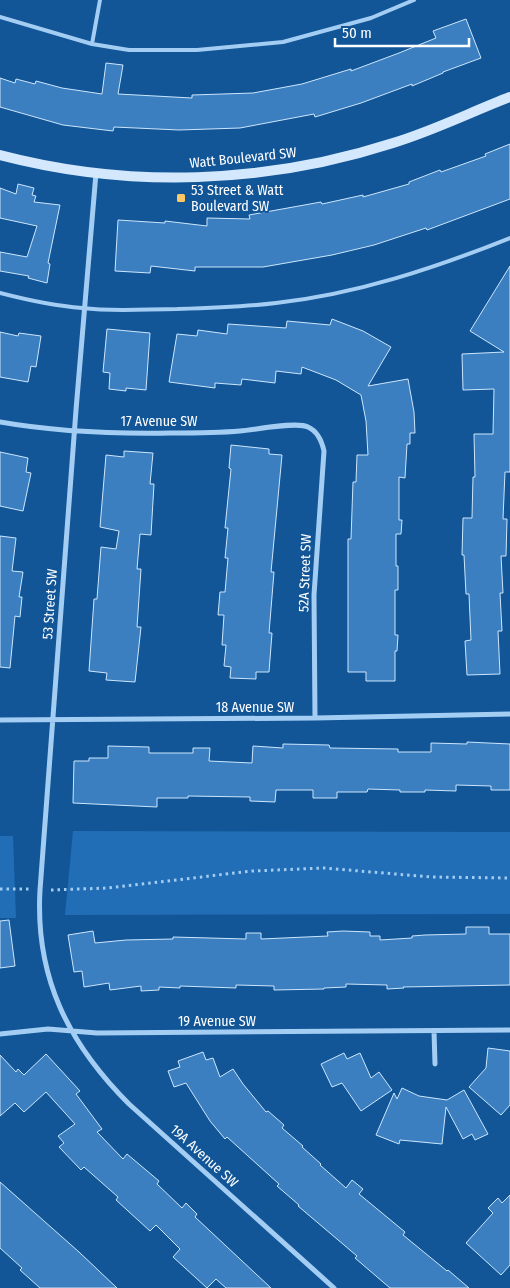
<svg xmlns="http://www.w3.org/2000/svg" width="510" height="1288" viewBox="0 0 510 1288" font-family="'Fira Sans Condensed',sans-serif">
<style>
.green{fill:#216eb6}
.building{fill:#3b7fc0;stroke:#cce6fd}
.lines{fill:none;stroke-linecap:round;stroke-linejoin:round}
.path{stroke:#a4cdf3;stroke-width:3;stroke-dasharray:2.5 4;stroke-linecap:butt}
.lane{stroke:#a4cdf3;stroke-width:4}
.street{stroke:#a4cdf3;stroke-width:5}
.secondary{stroke:#d3e8fd;stroke-width:10}
.poi-dot{fill:#ffc866;stroke:#125698;stroke-width:2}
.labels{text-anchor:middle;dominant-baseline:central;stroke-width:4;stroke-linejoin:round;paint-order:stroke}
.street-label{font-size:14px;fill:#fff;stroke:#125698}
.poi-label{font-size:14px;fill:#fff;stroke:#125698;text-anchor:start}
</style>
<rect width="100%" height="100%" fill="#125698"/>
<path class="green" d="M73 831 510 832V914L65 915Z
M0 836H13L16 918H0Z"/>
<path class="building" d="M466 19 481 58 443 72V73L412 86V84L361 103 315 117 314 114 240 128 179 130 114 127 113 131 63 125 0 107V78L15 83 16 79 35 84 36 81 62 88 102 94 106 63 123 65 118 94 192 98V95L253 93 302 84 351 69V71L399 53 436 38 433 31Z
M510 144V199L427 230 426 228 374 245 332 255 263 267H195V271L151 266 150 273 115 271 118 220 165 223V221L207 226V218L250 219 249 215 321 202 322 204 363 195V197L409 184V182L440 170 441 172 486 156 485 154Z
M18 184 34 188 32 195 36 196 34 202 60 205 48 263 50 264 47 283 28 278 29 276 0 271V252L27 257 37 226 0 218V188L16 194Z
M510 266V472H505L503 519H507L506 556H501L503 593H500L502 631H498L500 674 467 675 465 641 471 640 469 594H466L464 555H462L463 518H472L473 477H475L474 434H493L494 389 463 390 462 354 504 352 470 331Z
M332 319 363 331 391 347 368 386 408 379 414 412 415 433H410V444H407L405 478 399 477V520H402L401 534H396V566H398V590H395V635H398L397 651H395V681H366V672H348V539H351L353 482H356L357 455H368L366 421 361 395 336 380 302 367 301 374 276 371 275 383 242 379 241 385 215 383V388L169 382 177 334 197 336 198 330 227 334 228 324 286 328 287 321 330 325Z
M107 329 150 333 146 390 126 388V391L109 389 110 373 103 372Z
M0 332 18 336 19 333 41 336 36 367 31 366 28 382 0 377Z
M231 445 269 449V454L282 455 271 572H274L269 633H272L269 672H256V679L230 678 231 667 224 666 226 645H222L224 615H218L220 592H225L228 558H225L228 528H225L231 469 229 468Z
M124 451 153 453 150 484H154L151 535 140 534 137 569H141L137 627H141L135 682 106 680 107 673 89 671 94 599H97L101 547 116 549 119 531 100 527 106 455 124 457Z
M0 452 28 458 26 472 31 473 23 511 0 506Z
M0 536 16 538 12 571 23 572 19 597H22L20 617 15 616 10 668 0 667Z
M467 742 510 744V790H491V786L456 785V791L425 790V792H400V790L368 789 367 792H337V798H313V790H276L275 802 250 801V797L188 796V798H157V807L73 803 74 761H89V758H108V746L149 747V753H193V748H210L209 761 252 763 253 746 283 748V744L329 745 330 748 398 749V752H431V743L467 744Z
M9 920 15 966 0 968V921Z
M466 927H489V934H510V985L403 987 404 988 387 989V985L346 984V987L324 988V989L274 990V986L236 985V988L180 986V988L159 987V990L141 991V986L110 990 109 983 84 987 82 971 74 972 68 935 93 931 95 943 126 940 173 939V937L246 939V933H261V939L328 936 327 932 343 931 370 932V936H380V940L412 938V936L425 935 466 934Z
M488 1048 510 1051V1105L501 1115 469 1087 486 1068Z
M203 1052 206 1060 213 1058 220 1077 233 1069 243 1084 266 1112 268 1111 284 1125 282 1128 303 1146 302 1147 321 1164 320 1165 346 1188 352 1180 363 1189 359 1194 405 1232 403 1235 447 1271 448 1270 469 1288H390L355 1258 357 1256 298 1206 299 1205 277 1186 279 1184 227 1137 225 1139 210 1121 186 1083 174 1087 168 1071 180 1067 178 1061Z
M344 1053 347 1059 360 1053 371 1078 379 1072 392 1090 361 1111 342 1083 332 1087 321 1064Z
M46 1054 80 1091 76 1094 102 1129 97 1132 123 1159 127 1154 159 1181 157 1184 182 1208 186 1203 197 1214 195 1217 271 1288H226L216 1279 207 1288 173 1257 180 1249 156 1225 150 1231 116 1200 118 1197 84 1167 81 1170 59 1147 64 1143 58 1136 75 1124 46 1092 24 1112 15 1103 0 1116V1055L16 1072 18 1069 24 1075Z
M402 1088 419 1096 447 1100 464 1090 488 1134 475 1140 472 1134 463 1139 446 1107 442 1144 400 1140 399 1144 376 1135 394 1093 397 1099Z
M0 1182 79 1252 117 1288H40L20 1270 22 1268 0 1248Z
M510 1195V1265L501 1275 466 1243 493 1213 488 1208 498 1198 502 1203Z"/>
<g class="lines">
<path class="path" d="M0 889H29
M51 890 108 888 252 871 324 868 431 877 510 878"/>
<path class="lane" d="M0 17 92 44 129 50H197L283 42 371 18 414 0
M92 44 100 0
M0 293C27 300 54 306 82 308 114 312 146 309 177 309 210 308 243 307 276 303 357 294 435 268 510 238"/>
<path class="street" d="M96 173 76 410 40 890C35 977 68 1043 129 1104L334 1288
M0 422C57 432 114 434 171 433 194 433 217 433 240 431 254 430 297 421 308 427 317 431 322 442 324 451L314 595 315 718
M0 720 315 718 510 714
M434 1031 435 1064
M0 1034 48 1029 97 1033 510 1030"/>
<path class="secondary" d="M0 155C130 189 266 184 393 143 433 131 471 112 510 97"/>
</g>
<rect class="poi-dot" x="176" y="193" width="10" height="10" rx="2.5"/>
<g class="labels">
<g class="street-label">
<text transform="translate(243 158) rotate(-6)">Watt Boulevard SW</text>
<text x="159" y="421">17 Avenue SW</text>
<text transform="translate(305 573) rotate(-88)">52A Street SW</text>
<text transform="translate(50 604) rotate(-86)">53 Street SW</text>
<text x="255" y="707">18 Avenue SW</text>
<text x="217" y="1021">19 Avenue SW</text>
<text transform="translate(204 1156) rotate(42)">19A Avenue SW</text>
</g>
<g class="poi-label">
<text x="191" y="190">53 Street &amp; Watt<tspan x="191" dy="16">Boulevard SW</tspan></text>
</g>
</g>
<path d="M335 38v8h134v-8" fill="none" stroke="#ffffff" stroke-width="2.5"/>
<text x="342" y="38" font-size="15" fill="#ffffff" stroke="#125698" stroke-width="4" paint-order="stroke">50 m</text>
</svg>
